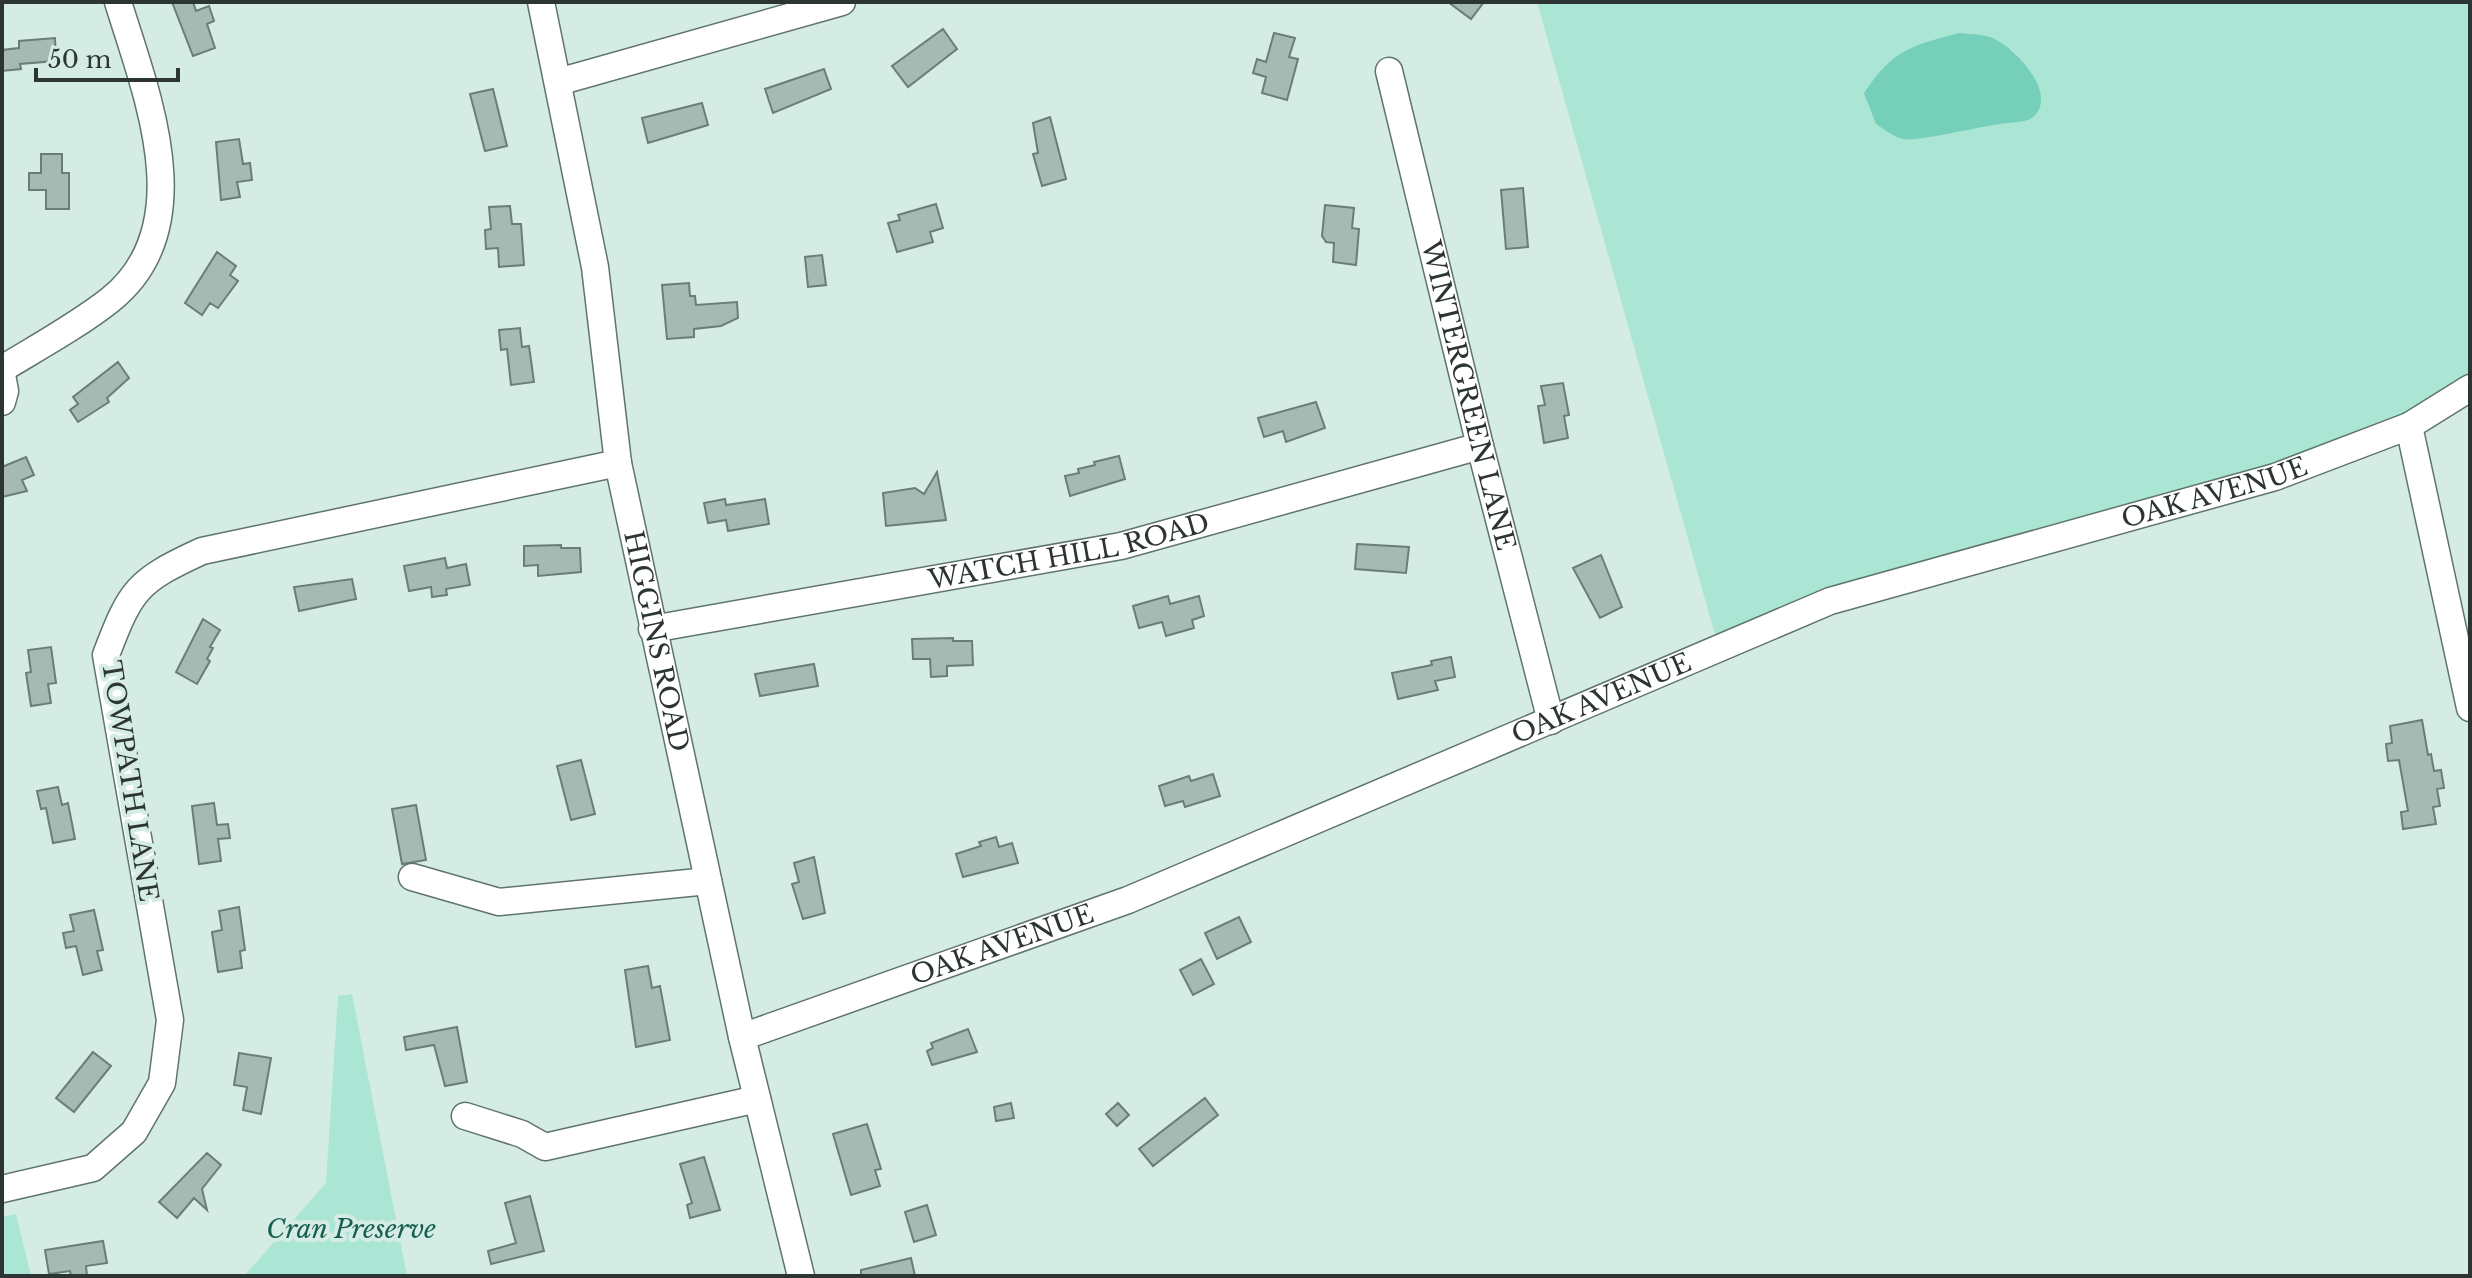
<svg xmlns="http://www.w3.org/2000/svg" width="2472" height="1278" viewBox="0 0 2472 1278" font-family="'Libre Baskerville',serif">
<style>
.green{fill:#abe6d5;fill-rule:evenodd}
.water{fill:#76cfb8}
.building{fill:#a4bab3;stroke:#697e77;stroke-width:2}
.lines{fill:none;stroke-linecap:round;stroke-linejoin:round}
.minor-casing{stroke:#60746e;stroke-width:29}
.minor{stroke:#fff;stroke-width:26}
.labels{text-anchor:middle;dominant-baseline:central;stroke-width:8;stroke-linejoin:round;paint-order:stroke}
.street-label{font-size:26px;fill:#2c3533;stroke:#d5ece5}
.park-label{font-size:26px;font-style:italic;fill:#165f50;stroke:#d5ece5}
</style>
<rect width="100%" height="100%" fill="#d5ece5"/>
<path class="green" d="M1537 2H2470V388L2409 426 1719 649ZM2010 48C2025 63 2040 79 2041 101L1969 127 1916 138Z
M352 994 407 1276H244L326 1183 338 996Z
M16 1214 31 1276H2V1217Z"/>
<path class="water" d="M1959 33C1969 34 1980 34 1990 37 2012 44 2056 90 2036 114 2030 122 2017 122 2007 123 1986 125 1918 142 1903 139 1894 137 1884 129 1876 124L1864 93C1893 50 1910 46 1959 33Z"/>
<path class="building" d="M172 2H193L196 11 209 6 214 21 207 24 215 48 193 56Z
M1448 2H1484L1471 19Z
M943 29 957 49 908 87 892 66Z
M1274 33 1295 38 1289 57 1298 59 1287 100 1262 93 1266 77 1253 73 1257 59 1266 62Z
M55 38 56 61 20 64 21 69 2 71V50L19 48V41Z
M824 69 831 89 773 113 765 89Z
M493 89 507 146 485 151 470 94Z
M702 103 708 125 648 143 642 118Z
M1050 117 1066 179 1042 186 1033 154 1038 153 1033 123Z
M239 139 243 164 250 163 252 180 237 182 240 197 221 200 216 142Z
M41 154H62V173H69V209H46V190H29V173H41Z
M1523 188 1528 247 1506 249 1501 190Z
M936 204 943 228 930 232 933 242 897 252 888 223 900 220 898 215Z
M1325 205 1354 208 1352 228 1359 229 1356 265 1333 262 1334 243 1326 242 1322 236Z
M510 206 512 224H521L524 265 499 267 498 248 486 249 485 230 491 229 489 207Z
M217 252 236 266 230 275 238 281 218 308 210 303 202 315 185 303Z
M822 255 826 285 808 287 805 257Z
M689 283 690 296H695L696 305 737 302 738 318 721 326 694 329V337L667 339 662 285Z
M520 328 522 347 529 346 534 382 511 385 507 349 501 350 499 330Z
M118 362 129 378 107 398 109 402 78 422 70 410 78 404 73 397Z
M1563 383 1569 415 1564 416 1568 438 1544 443 1538 406 1545 405 1541 386Z
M1316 402 1325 428 1286 442 1283 431 1264 437 1258 418Z
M1119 456 1125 479 1070 496 1065 476 1079 473 1078 469 1095 465 1094 462Z
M26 457 34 475 22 480 27 491 2 497V467Z
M937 472 946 520 886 526 883 493 915 488 924 494Z
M725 499 726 505 765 499 769 524 728 531 726 520 708 523 704 503Z
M1357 544 1409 547 1406 573 1355 569Z
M561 545V548H580L581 572 538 576V565L524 566V546Z
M1601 555 1622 607 1600 618 1573 568Z
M445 558 447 568 466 564 470 585 446 589 447 595 432 597 431 587 409 591 404 566Z
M352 579 356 599 299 611 294 587Z
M1168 596 1170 604 1199 596 1204 616 1192 620 1194 628 1166 636 1162 622 1139 628 1133 606Z
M203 619 220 630 210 647 213 648 207 659 210 661 197 684 176 672Z
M953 638V641H972L973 665 947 666V676L931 677 930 659H913L912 639Z
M51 647 56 683 48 684 51 703 31 706 26 673 31 672 28 650Z
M1451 657 1455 677 1435 681 1438 690 1398 699 1392 673 1432 665 1431 661Z
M814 664 818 686 760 696 755 674Z
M2422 720 2428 755 2431 754 2434 771 2441 770 2444 788 2437 789 2440 806 2433 807 2436 824 2403 829 2401 812 2408 811 2399 760 2388 761 2386 744 2392 743 2390 726Z
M581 760 595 814 571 820 557 766Z
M1213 774 1220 796 1185 807 1183 801 1165 806 1159 786 1189 776 1191 781Z
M58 787 62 805 68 803 75 839 53 843 46 808 41 809 37 791Z
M214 803 217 825 228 824 230 838 218 839 221 861 199 864 192 806Z
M416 805 426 860 402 864 392 809Z
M996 837 999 847 1012 843 1018 863 963 877 956 854 981 846 979 842Z
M814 857 825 913 803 919 792 884 799 882 794 863Z
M239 907 245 950 240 951 242 968 218 972 212 932 222 930 219 911Z
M94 910 103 950 97 951 102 970 83 975 76 946 66 948 63 933 74 931 70 915Z
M1239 917 1251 942 1217 959 1205 933Z
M1201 959 1214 984 1193 995 1180 970Z
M648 966 652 988 660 986 670 1040 636 1047 625 970Z
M457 1027 467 1082 445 1086 434 1045 406 1050 404 1037Z
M968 1029 977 1052 932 1065 927 1051 933 1048 931 1043Z
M93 1052 111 1066 74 1112 56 1098Z
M239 1053 271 1058 261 1114 243 1110 247 1087 234 1085Z
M1205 1098 1218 1115 1153 1166 1139 1149Z
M1011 1103 1014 1118 996 1121 994 1107Z
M1118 1103 1129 1115 1117 1126 1106 1114Z
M867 1124 881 1169 875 1170 880 1186 851 1195 833 1134Z
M207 1153 221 1165 202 1189 207 1210 194 1198 177 1218 159 1202Z
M704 1157 720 1210 690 1218 687 1205 692 1203 680 1164Z
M530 1196 544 1251 491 1264 488 1251 516 1243 505 1203Z
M927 1205 936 1235 914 1242 905 1212Z
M103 1241 107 1263 86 1266 87 1276H71L70 1271 49 1274 45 1250Z
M911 1258 915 1276H861V1270Z"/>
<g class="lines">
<g class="minor-casing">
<g id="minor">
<path id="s1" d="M541 2 595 267 618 463 742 1037 801 1276"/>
<path id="s2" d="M1389 71 1480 446 1551 721"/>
<path d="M558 82 842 2"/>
<path d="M2 369C38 347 77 326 110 300 202 227 146 93 118 2"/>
<path d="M2 375 5 391 2 402"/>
<path d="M2409 426 2470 708"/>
<path id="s3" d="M652 629 1121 546 1480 446"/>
<path d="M412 877 499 902 708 881"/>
<path id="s4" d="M742 1037 1128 900 1830 601 2275 477 2409 426 2470 388"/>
<path d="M465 1116 522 1134 545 1147 757 1099"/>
<path d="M2 1189 93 1168 134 1132 162 1083 170 1020 106 655C131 589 137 581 202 551L618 463"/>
</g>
</g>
<use href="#minor" class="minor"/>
</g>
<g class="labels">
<g class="street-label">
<text stroke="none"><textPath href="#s2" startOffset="334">WINTERGREEN LANE</textPath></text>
<text stroke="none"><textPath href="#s4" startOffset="1572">OAK AVENUE</textPath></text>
<text stroke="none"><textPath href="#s3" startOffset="424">WATCH HILL ROAD</textPath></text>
<text stroke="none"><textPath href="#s1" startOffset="650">HIGGINS ROAD</textPath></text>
<text stroke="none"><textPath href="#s4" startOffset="924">OAK AVENUE</textPath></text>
<text transform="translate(130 781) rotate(81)">TOWPATH LANE</text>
<text stroke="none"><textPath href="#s4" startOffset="276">OAK AVENUE</textPath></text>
</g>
<g class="park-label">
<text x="351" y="1229">Cran Preserve</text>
</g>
</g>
<rect width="2472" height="1278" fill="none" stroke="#2c3533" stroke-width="8"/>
<path d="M36 68v12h142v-12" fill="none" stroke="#2c3533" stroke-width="4"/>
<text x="48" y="68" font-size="24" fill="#2c3533" stroke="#d5ece5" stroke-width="6" paint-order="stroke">50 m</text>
</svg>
